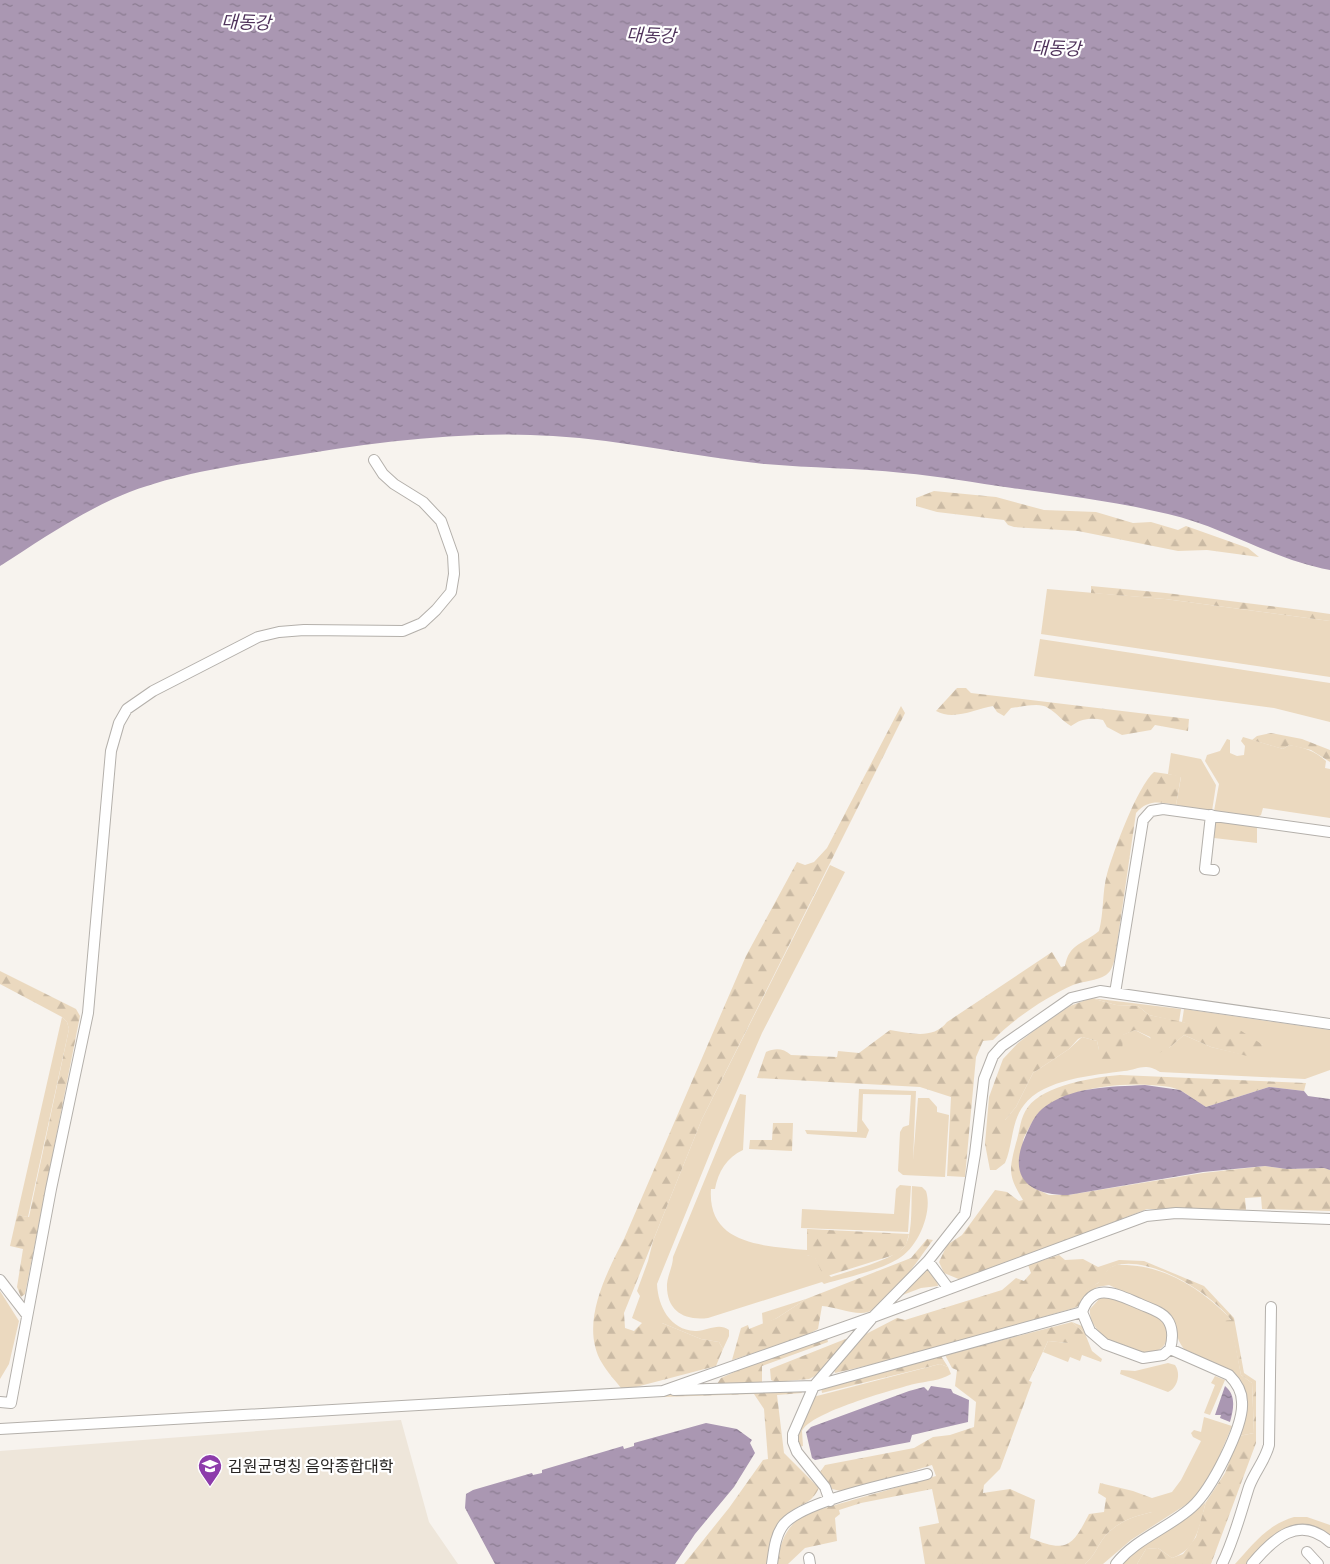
<svg xmlns="http://www.w3.org/2000/svg" width="1330" height="1564" viewBox="0 0 1330 1564" font-family="'Roboto Condensed','Noto Sans KR',sans-serif">
<style>
.built{fill:#eee6da}
.grass{fill:#ebd9bf}
.forest{fill:url(#forest-firs)}
.water{fill:url(#water-ripples)}
.lines{fill:none;stroke-linecap:round;stroke-linejoin:round}
.street-casing{stroke:#b4b0ab;stroke-width:12}
.street{stroke:#fff;stroke-width:10}
.labels{text-anchor:middle;dominant-baseline:central;stroke-width:4.5;stroke-linejoin:round;paint-order:stroke}
.poi-label{font-size:16px;fill:#272523;stroke:#fff;text-anchor:start}
.water-label{font-size:18px;font-style:italic;fill:#50345c;stroke:#fff}
</style>
<defs>
<pattern id="forest-firs" width="22" height="20" patternUnits="userSpaceOnUse" patternTransform="scale(1.25)"><rect width="22" height="20" fill="#ebd9bf"/><path d="M5 1l3.5 6h-7zM16 11l3.5 6h-7z" fill="#cabaa4"/></pattern>
<pattern id="water-ripples" width="26" height="14" patternUnits="userSpaceOnUse" patternTransform="scale(1.25)"><rect width="26" height="14" fill="#aa97b2"/><path d="M2 4q2-2 4 0t4 0M15 11q2-2 4 0t4 0" fill="none" stroke="#8a7b90"/></pattern>
</defs>
<rect width="100%" height="100%" fill="#f7f3ee"/>
<path class="built" d="M401 1420 429 1522 458 1564H0V1451Z"/>
<path class="grass" d="M1047 589 1165 599 1330 621V677L1041 634Z
M1040 639 1330 683V722L1274 708 1034 676Z
M1243 737 1283 749 1289 745C1303 747 1315 751 1326 761L1325 768 1330 769V818L1263 808 1261 815 1257 817 1214 811 1219 784 1205 761 1207 755 1220 751 1227 739 1230 740V753L1237 756 1244 755 1245 746 1241 741Z
M1171 753 1201 759 1216 785 1212 811 1176 805 1181 777 1168 774Z
M1217 821 1257 826V843L1214 838 1211 835 1214 823Z
M830 865 845 872 762 1033 715 1141 657 1284C658 1306 670 1330 695 1331 706 1332 718 1322 729 1330V1336L723 1349 719 1342 701 1339 662 1323H642L632 1318 640 1296 637 1291 648 1261 653 1241 702 1119Z
M1091 998 1181 1009 1179 1022 1149 1015 1138 1006 1116 1005Z
M1184 1009 1330 1030V1070L1305 1079 1160 1072C1144 1062 1138 1070 1124 1071 1095 1075 1043 1079 1024 1105 1011 1121 1013 1145 1005 1163V1120L1016 1107 1033 1073 1069 1049 1082 1037 1097 1041 1099 1050 1122 1055V1035L1135 1030 1169 1048 1184 1035 1211 1047 1263 1059V1045L1182 1022Z
M62 1017 67 1022 69 1029 28 1217 17 1215Z
M859 1089 916 1091 913 1160 918 1098H929L937 1107V1112L949 1115 945 1177 903 1175 898 1171 900 1132 903 1127 909 1125 911 1095 863 1094 862 1120 869 1130 866 1138 807 1134 805 1130 857 1132Z
M740 1094 746 1095 743 1150C727 1157 718 1172 715 1189H711C707 1246 766 1246 807 1250V1255L815 1257 819 1265 831 1277C848 1271 899 1259 906 1244 913 1231 911 1201 912 1186L922 1187 926 1191C933 1212 918 1248 898 1259 878 1271 847 1277 824 1284L822 1282 708 1318C684 1321 666 1311 667 1284 668 1274 673 1266 673 1257Z
M900 1185 911 1186 908 1232 801 1228 802 1209 894 1214 896 1189Z
M1116 1265C1161 1263 1197 1286 1228 1316L1231 1321 1241 1375 1252 1383 1254 1433 1239 1436C1245 1415 1253 1394 1236 1376 1217 1367 1188 1361 1179 1341 1175 1331 1175 1320 1167 1312L1109 1285 1097 1287 1080 1305 1079 1296 1083 1291 1098 1283 1109 1268Z
M928 1270 937 1280 938 1286 921 1288 900 1296 924 1271Z
M0 1291 19 1321 9 1364 0 1379Z
M1114 1297C1129 1304 1148 1309 1160 1319 1166 1323 1167 1329 1167 1336 1166 1371 1086 1344 1090 1309L1100 1298Z
M806 1299 777 1318 763 1325 762 1313Z
M1072 1322 1082 1326 1092 1351 1102 1359 1101 1362 1082 1355 1080 1361 1070 1357 1068 1362 1043 1352 1048 1341 1068 1343 1083 1332Z
M1168 1363 1175 1365C1181 1373 1178 1388 1168 1392L1120 1374 1121 1370 1135 1371Z
M940 1364 948 1367 951 1374C940 1381 927 1381 914 1384 892 1390 811 1412 802 1431L803 1446 799 1447 796 1437 813 1397Z
M1215 1376 1225 1380 1210 1415 1204 1413 1215 1385 1211 1383Z
M1204 1417 1232 1426 1211 1476 1190 1502 1131 1540 1103 1564H1085C1095 1556 1098 1544 1106 1535 1119 1521 1135 1516 1152 1512V1498L1172 1492 1181 1480 1201 1441 1193 1437 1191 1433 1194 1430 1201 1432Z
M1206 1502C1199 1525 1198 1549 1172 1558L1158 1548 1146 1549 1137 1564H1120L1143 1544 1189 1517Z
M1294 1517H1307L1330 1525V1538L1300 1526 1248 1564H1235C1253 1544 1267 1525 1294 1517Z"/>
<path class="forest" d="M934 491 996 497 1044 510 1096 512 1133 523 1151 522 1178 530 1186 526 1248 548 1259 557 1207 550 1178 551 1078 531 1014 527 1008 525 1004 520 937 512 916 506V498Z
M1091 586 1166 593 1309 611 1330 614V621L1165 599 1091 593Z
M957 688H966L971 693 1189 719 1188 731 1155 725 1151 730 1122 735 1107 727 1103 720C1091 717 1080 719 1071 726 1062 721 1057 713 1048 708 1040 702 1022 707 1011 708L1004 716 997 712 993 706C975 709 954 721 936 711Z
M901 706 905 713 702 1119 624 1313 625 1328 634 1331 642 1323H662L701 1339 719 1342 723 1349 716 1366 636 1387 621 1388C615 1380 607 1372 602 1363 579 1325 606 1274 624 1239L746 956 797 862 805 865 814 862 827 848Z
M1271 733 1302 739 1330 750V762L1311 750 1289 745 1283 749 1252 740 1257 736Z
M1154 772 1181 776 1176 805C1160 802 1148 799 1136 813L1115 958C1113 964 1112 971 1106 975 1097 981 1083 981 1073 985 1046 997 1012 1020 993 1040L983 1041 976 1057 965 1177 947 1176 951 1097 920 1087 757 1078 766 1052C775 1048 783 1048 791 1055L837 1057 838 1051 859 1053 890 1030C910 1033 933 1040 947 1022L1052 952 1061 967 1065 966C1069 943 1084 944 1099 931 1104 913 1102 892 1107 874 1114 850 1137 787 1154 772Z
M0 971 76 1009 80 1016 25 1294 21 1297 17 1287 23 1249 10 1246 17 1215 29 1217 69 1029 67 1022 62 1017 0 984Z
M1091 998 1116 1005 1138 1006 1149 1015 1192 1024 1232 1025 1263 1045V1060L1211 1047 1184 1035 1169 1048 1159 1053 1150 1037 1135 1030 1123 1035 1122 1055 1119 1061 1097 1064 1093 1057 1099 1050 1097 1041 1082 1037 1078 1039 1069 1049 1033 1073 1016 1107 1005 1120V1163L996 1170H990L985 1144 989 1097 1003 1059 1018 1043 1039 1027 1070 1006Z
M1120 1075 1306 1083 1304 1091 1269 1087 1206 1107C1194 1101 1185 1090 1170 1087 1128 1080 1049 1085 1029 1128 1027 1132 1023 1138 1023 1142 1023 1156 1029 1173 1032 1187L1049 1195H1068L1203 1173 1265 1166 1287 1169 1324 1168 1330 1170V1211L1262 1209 1261 1197 1245 1198 1246 1210 1147 1209 984 1273 961 1280 944 1273 939 1262 947 1245 962 1235 995 1190 1007 1192 1019 1201 1023 1200C1008 1176 1009 1170 1016 1143 1020 1131 1020 1117 1028 1107 1044 1085 1095 1077 1120 1075Z
M773 1123H793L792 1151 749 1149 750 1140H772Z
M807 1229H808L909 1234 906 1245 897 1254 824 1277 815 1258 807 1255Z
M927 1239 933 1240C920 1257 887 1307 868 1312 856 1316 836 1307 822 1306L818 1329 803 1337 732 1360 741 1328 748 1325 749 1329 777 1318 806 1299 911 1258Z
M1059 1255 1065 1260 1083 1259 1098 1267 1119 1260 1144 1261 1204 1286 1234 1318 1244 1373 1256 1381V1443L1211 1564H1137L1146 1549 1158 1548 1172 1558 1183 1554 1196 1537 1206 1502 1225 1473 1239 1436 1254 1433 1252 1383 1241 1375 1233 1335 1224 1331 1222 1321 1231 1320C1212 1293 1148 1254 1114 1266 1105 1269 1106 1277 1099 1282 1086 1293 1082 1286 1080 1305L1074 1308 900 1358 835 1373 834 1369 866 1334 897 1318 905 1320 1002 1290 1016 1278 1024 1281 1031 1273 1028 1265Z
M1072 1322 1083 1332V1340L1068 1343 1048 1341 1029 1381 1032 1382 1000 1469 984 1485 983 1493 1010 1489 1035 1500 1030 1538C1067 1553 1072 1547 1089 1514L1104 1512 1106 1498 1098 1493 1100 1483 1133 1491 1152 1498V1512C1135 1516 1119 1521 1106 1535 1098 1544 1095 1556 1085 1564H925L919 1527 939 1523 932 1489 861 1503 839 1510 840 1514 835 1518 837 1541 805 1548 788 1564H777C781 1540 785 1529 804 1514L936 1476 932 1465 845 1492 832 1489 820 1472 825 1465 914 1448 933 1437 950 1435 974 1427 976 1402 955 1386 957 1370 952 1368 945 1355Z
M853 1336 817 1375 809 1379 775 1382 771 1380 770 1369Z
M827 1338 828 1342 762 1366V1383L717 1384 721 1378 750 1365Z
M941 1356 948 1367 940 1364 822 1393 821 1387Z
M800 1390 802 1393 777 1395 784 1453 819 1488C811 1504 804 1502 790 1512 772 1524 770 1545 767 1564H684L729 1508 763 1460 768 1459 764 1409 754 1394 663 1397 664 1392Z"/>
<path class="water" d="M0 0H1330V570C1273 560 1225 527 1168 514 1117 502 1064 495 1012 488 975 483 939 476 903 473 857 468 811 468 765 464 694 457 624 440 553 436 461 430 370 443 279 458 224 467 164 476 113 499 74 517 36 543 0 566Z
M1145 1085 1180 1090 1206 1107 1269 1087 1304 1091 1308 1096 1330 1099V1170L1324 1168 1287 1169 1265 1166 1203 1172 1068 1195C1027 1195 1007 1176 1026 1135 1030 1126 1034 1116 1042 1109 1070 1086 1110 1087 1145 1085Z
M931 1386 951 1389 953 1393 969 1400 968 1422 912 1435 910 1442 815 1460 812 1458 806 1432 811 1427 909 1391 924 1387 928 1391Z
M1225 1386C1236 1395 1234 1408 1230 1422L1220 1418 1221 1415H1215Z
M706 1423 737 1429 752 1440 750 1443 755 1453 734 1487 695 1534 675 1564H495L465 1508 466 1494 473 1490 532 1473 533 1475 542 1473V1470L623 1446 624 1449 634 1446V1443Z"/>
<g class="lines">
<g class="street-casing">
<path id="street" d="M1211 815 1205 869 1214 870
M1115 993 1143 820 1151 811 1163 809 1330 832
M928 1261 949 1289
M0 1280 27 1315
M1082 1312 1090 1331 1105 1344 1143 1358 1163 1355 1170 1349
M674 1390 814 1386 1082 1312C1093 1280 1118 1295 1140 1304 1148 1308 1161 1311 1167 1319 1173 1327 1173 1339 1170 1349L1229 1375C1236 1382 1242 1392 1242 1402 1244 1427 1211 1490 1192 1507 1169 1528 1135 1539 1116 1564
M0 1402 11 1403 51 1189 88 1013 111 751 119 723 127 709 153 691 258 637 279 632 304 630 403 631 422 623 436 610 451 592 454 574 453 555 441 521 423 502 394 484 383 474 374 460
M0 1429 663 1391 873 1317 1146 1216 1176 1213 1330 1219
M830 1501 825 1487 797 1452 793 1442V1434L814 1386 873 1317 928 1261 965 1214 975 1154 984 1079 993 1056 1002 1046 1071 998 1100 991 1330 1024
M1307 1552 1318 1564
M809 1558 810 1564
M772 1564C774 1551 775 1535 784 1524 805 1500 893 1483 927 1474
M1222 1564C1234 1540 1241 1512 1249 1487 1255 1471 1265 1461 1269 1445L1271 1307
M1252 1564C1273 1539 1299 1514 1330 1542"/>
</g>
<use href="#street" class="street"/>
</g>
<defs>
<g id="university-pin" transform="scale(1.25)"><path d="M0 17L-7.5 6A9.5 9.5 0 1 1 7.5 6Z" fill="#8d3cab" stroke="#fff"/><path d="M0-5L7-2L0 1L-7-2ZM-4 1L0 2.5L4 1V4Q0 6-4 4Z" fill="#fff"/></g>
</defs>
<g fill-rule="evenodd">
<use href="#university-pin" x="210" y="1466"/>
</g>
<g class="labels">
<g class="poi-label">
<text x="228" y="1466">김원균명칭 음악종합대학</text>
</g>
<g class="water-label">
<text transform="translate(246 22) rotate(2)">대동강</text>
<text transform="translate(651 35) rotate(2)">대동강</text>
<text transform="translate(1056 48) rotate(2)">대동강</text>
</g>
</g>
</svg>
